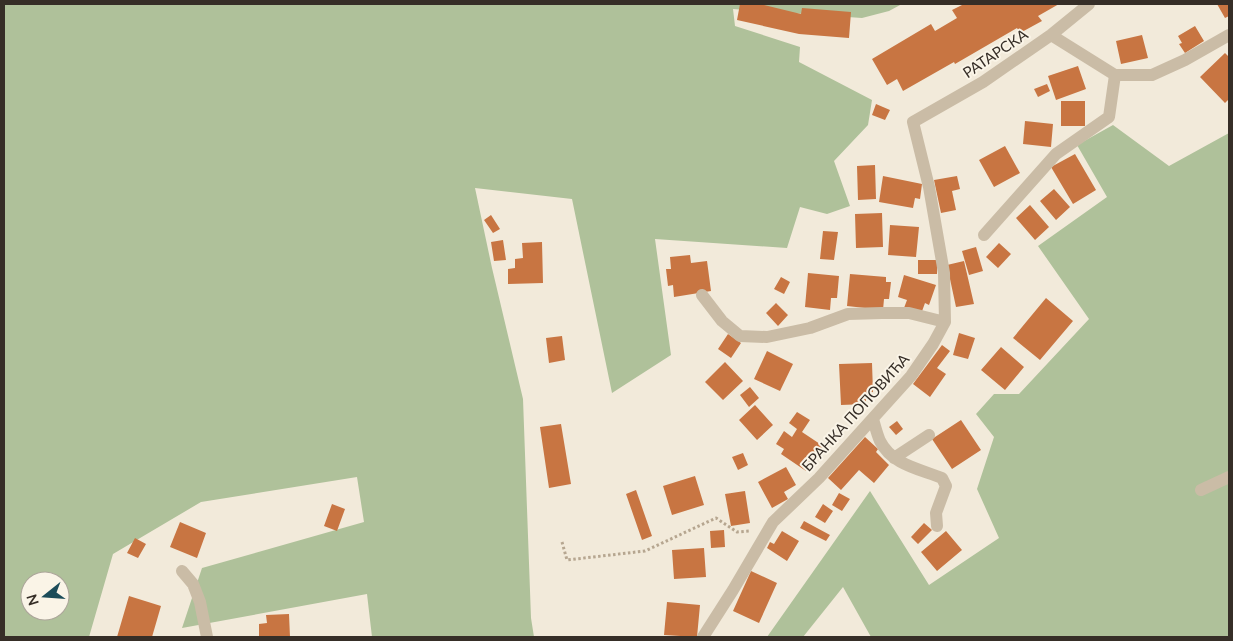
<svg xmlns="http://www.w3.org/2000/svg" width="1233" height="641" viewBox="0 0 1233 641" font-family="Lato,sans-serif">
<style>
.green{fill:#afc19a;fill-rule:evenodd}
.building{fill:#c87542}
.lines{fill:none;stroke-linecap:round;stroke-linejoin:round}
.path{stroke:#b6a690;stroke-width:3;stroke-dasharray:2.5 2.5;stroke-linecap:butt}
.minor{stroke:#cabca6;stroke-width:12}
.labels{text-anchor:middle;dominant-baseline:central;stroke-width:4;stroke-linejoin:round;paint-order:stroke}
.street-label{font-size:15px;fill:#362e27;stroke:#faf4e7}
</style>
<rect width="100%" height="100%" fill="#f2eada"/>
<path class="green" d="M4 4H902L889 11 862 18 733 9 735 26 800 47 799 62 872 100 868 125 834 161 850 206 827 214 800 207 787 248 655 239 671 355 612 393 572 199 475 188 492 268 523 399 531 618 534 637H372L367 594 182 628 202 568 364 522 357 477 201 502 113 554 89 637H4ZM30 581H60V611H30Z
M1113 125 1169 166 1229 133V637H871L843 587 803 637H767L870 491 929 585 999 538 977 489 994 437 976 414 994 394H1019L1089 319 1038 246 1107 197 1077 145Z"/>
<path class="building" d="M740 4H760L801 14 802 8 851 12 849 38 799 34 737 20Z
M964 4H1059L1038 16 1042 21 1020 33 1017 28 955 64 954 62 903 91 897 79 887 85 872 59 931 24 935 31 957 18 952 10Z
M1217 4H1229V16L1225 18Z
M1195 26 1204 41 1185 53 1179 44 1182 43 1178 36Z
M1142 35 1148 58 1121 64 1116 41Z
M1225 53 1229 57V99L1225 103 1200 77Z
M1078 66 1086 89 1056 100 1048 76Z
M1047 84 1050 91 1038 97 1034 89Z
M1061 101H1085V126H1061Z
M876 104 890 110 885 120 872 115Z
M1025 121 1053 124 1051 147 1023 144Z
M1005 146 1020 173 994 187 979 160Z
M1075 154 1096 190 1073 204 1051 167Z
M875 165 876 199 858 200 857 166Z
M883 176 922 184 920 199 915 198 913 208 879 202Z
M957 176 960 189 952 191 956 210 941 213 934 180Z
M1054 189 1070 207 1056 220 1040 201Z
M1030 205 1049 227 1035 240 1016 218Z
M882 213 883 247 856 248 855 214Z
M491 215 500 229 493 233 484 220Z
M890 225 919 227 916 257 888 255Z
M823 231 838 232 834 260 820 259Z
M503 240 506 260 494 261 491 242Z
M542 242 543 283 508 284V269L515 268V259L523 258 522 243Z
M999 243 1011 254 998 268 986 257Z
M976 247 983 271 969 275 962 251Z
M690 255 691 263 707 261 711 291 674 297 673 285 668 286 666 269H671L670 257Z
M918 260H937V274H918Z
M964 261 974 304 956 307 947 265Z
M808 273 839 276 837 298H831L830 310 805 307Z
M850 274 886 277V282H891L889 299H884L883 310 847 306Z
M904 275 936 285 929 305 925 303 921 314 904 308 907 300 898 297Z
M781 277 790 282 784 294 774 289Z
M1046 298 1073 321 1040 360 1013 338Z
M776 303 788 315 778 326 766 313Z
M959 333 975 338 968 359 953 355Z
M728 334 741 343 731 358 718 349Z
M562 336 565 360 549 363 546 338Z
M942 345 950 351 937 368 946 374 930 397 913 384Z
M1001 347 1024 367 1005 390 981 370Z
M767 351 793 364 780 391 754 379Z
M725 362 743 381 723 400 705 382Z
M872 363 873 392 866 393V404L841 405 839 364Z
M750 387 759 398 749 407 740 395Z
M755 405 773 425 757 440 739 420Z
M797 412 810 420 802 432 823 446 806 471 781 454 784 449 776 444 784 431 792 437 797 429 789 423Z
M961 420 981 450 952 469 932 439Z
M897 421 903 429 896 435 889 427Z
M561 424 571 484 549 488 540 427Z
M865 437 878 449 876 452 889 465 874 483 859 470 841 490 828 478Z
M743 453 748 465 738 470 732 457Z
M786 467 796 485 784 492 788 499 772 508 758 482Z
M695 476 704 505 672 515 663 486Z
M636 490 652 536 642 540 626 494Z
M745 491 750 523 731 526 725 494Z
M839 493 850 499 842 511 832 505Z
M332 504 345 509 337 531 324 526Z
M823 504 833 511 825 523 815 517Z
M804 521 830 535 826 541 800 528Z
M180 522 206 533 197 558 170 547Z
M924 523 932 530 918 544 911 537Z
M724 530 725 547 711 548 710 531Z
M782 531 799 541 787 561 767 548 770 542 774 544Z
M946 531 962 550 937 571 921 552Z
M135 538 146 544 138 558 127 553Z
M704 548 706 577 674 579 672 550Z
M751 571 777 583 759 623 733 611Z
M129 596 161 606 152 637H117Z
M667 602 700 605 697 637 664 635Z
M289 614 290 637H259V624L267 623 266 615Z"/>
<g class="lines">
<path class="path" d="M562 542 567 560 645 551 716 518 737 532 750 531"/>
<path class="minor" d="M1051 35 1115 75H1152L1185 60 1229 35
M984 235 1056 154 1109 117 1115 75
M702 295 722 321 740 336 767 337 810 328 848 314 882 313H909L945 322
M873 419C875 426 877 434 880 441 892 465 920 469 942 478L946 486 936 513 937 526
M894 458 929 435
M1201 490 1229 477
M182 571 193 584 200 602 207 637
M703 637 733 590 773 522 819 478 911 376 933 344 945 322 944 273 929 187 913 122 983 82 1051 35 1089 4"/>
</g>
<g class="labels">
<g class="street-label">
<text transform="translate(995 53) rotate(-34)">РАТАРСКА</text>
<text transform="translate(855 412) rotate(-48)">БРАНКА ПОПОВИЋА</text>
</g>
</g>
<rect width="1233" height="641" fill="none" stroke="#362e27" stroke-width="10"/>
<g transform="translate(45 596) rotate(253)"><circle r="24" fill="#faf4e7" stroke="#aca59a"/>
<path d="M0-4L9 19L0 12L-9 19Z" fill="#1c4c59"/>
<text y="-8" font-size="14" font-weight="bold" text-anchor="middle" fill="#362e27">N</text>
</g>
</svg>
